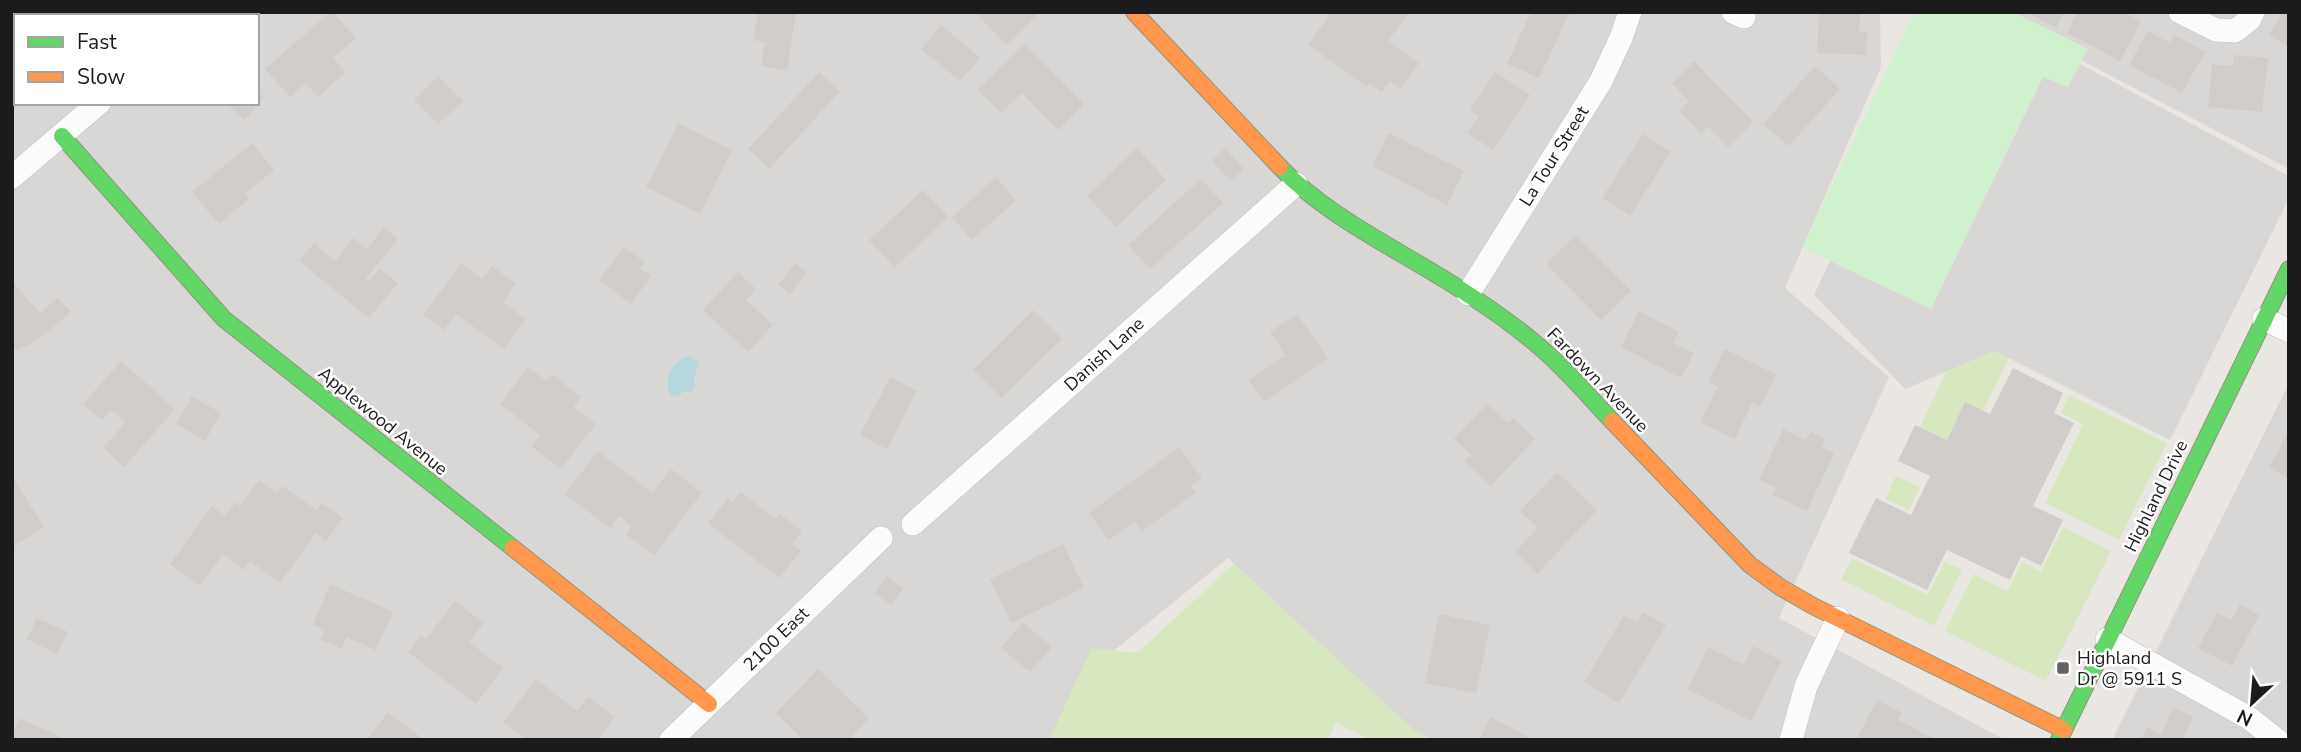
<svg xmlns="http://www.w3.org/2000/svg" width="2301" height="752" viewBox="0 0 2301 752" font-family="'Nunito Sans',sans-serif">
<style>
.residential{fill:#d9d7d5;fill-rule:evenodd}
.grass{fill:#d7e8c0}
.park{fill:#d0f1ce}
.parking{fill:#d8d7d5}
.water{fill:#b6d7de}
.building{fill:#d0cdca}
.lines{fill:none;stroke-linecap:round;stroke-linejoin:round}
.street-casing{stroke:#c2c1bf;stroke-width:24}
.fast-casing{stroke:#92927c;stroke-width:18}
.slow-casing{stroke:#92927c;stroke-width:18}
.street{stroke:#fcfbfb;stroke-width:23}
.fast{stroke:#63d668;stroke-width:16}
.slow{stroke:#ff974d;stroke-width:16}
.poi-dot{fill:#636261;stroke:#fff;stroke-width:2.5}
.labels{text-anchor:middle;dominant-baseline:central;stroke-width:5;stroke-linejoin:round;paint-order:stroke}
.street-label{font-size:18px;fill:#1b1b1b;stroke:#fff}
.poi-label{font-size:18px;fill:#1b1b1b;stroke:#fff;text-anchor:start}
</style>
<rect width="100%" height="100%" fill="#eae7e3"/>
<path class="residential" d="M12 12H1880L1881 67 1785 288 1889 377 1779 618 2005 740H1428L1413 731 1228 558 1090 670 1058 740H12ZM16 16H257V103H16Z
M1989 12H2289V169Z
M2289 383V740H2112Z"/>
<path class="grass" d="M1995 351 2009 358 1983 411 1965 402 1947 440 1920 427 1946 372Z
M2069 395 2167 443 2119 540 2045 503 2083 424 2061 413Z
M1896 476 1920 487 1909 510 1885 499Z
M2063 527 2111 551 2046 681 1945 631 1974 574 2007 591 2022 562 2041 571Z
M1852 558 1928 595 1945 562 1962 570 1934 626 1841 579Z
M1234 564 1414 730 1434 740H1372L1336 723 1328 740H1049L1092 648 1137 653Z"/>
<path class="park" d="M1915 12H2013L2088 49 2068 87 2043 77 1931 309 1802 248Z"/>
<path class="parking" d="M2080 64 2289 176V198L2170 440 1995 351 1905 389 1814 295 1830 261 1931 309 2043 77 2068 87Z"/>
<path class="water" d="M691 356 698 362V367L694 377 695 387 691 392H683L677 397 672 396 668 391C666 375 674 358 691 356Z"/>
<path class="building" d="M32 12H41L43 15 46 12H102L106 16H28Z
M330 12H332L356 38 333 58 346 72 318 97 305 83 290 97 265 69Z
M758 12H796L787 71 761 66 765 42 753 40Z
M975 12H1040L1006 45Z
M1331 12H1409L1388 41 1419 63 1401 89 1390 81 1382 92 1369 83 1367 87 1308 45Z
M1531 12H1570L1539 78 1507 64Z
M1819 12H1860L1859 31 1867 32 1866 55 1817 53Z
M2027 12H2064L2056 28Z
M2077 12H2123L2141 21 2120 61 2067 33Z
M2282 12H2289V46L2269 36Z
M941 25 980 58 960 81 921 49Z
M2148 31 2170 43 2174 35 2205 52 2182 93 2129 65Z
M16 35V68L12 64V38Z
M1025 44 1084 104 1058 130 1022 93 1001 113 978 90Z
M2234 55 2268 58 2262 112 2208 107 2212 64 2233 66Z
M1694 61 1753 122 1728 147 1708 126 1701 133 1679 111 1689 101 1672 83Z
M1815 66 1840 89 1789 146 1763 124Z
M819 72 840 91 769 169 748 149Z
M1495 72 1530 95 1493 150 1467 133 1479 116 1470 110Z
M12 76 16 79V97L12 100Z
M438 76 463 101 438 124 414 100Z
M257 91 264 97 245 120 225 103H257Z
M678 123 732 150 700 214 646 187Z
M1389 133 1464 171 1447 205 1372 166Z
M1643 134 1671 152 1630 216 1602 198Z
M252 143 274 170 245 194 249 199 219 224 192 192Z
M1137 148 1166 180 1116 227 1087 196Z
M1225 148 1244 169 1231 181 1212 161Z
M996 177 1016 200 972 240 952 217Z
M1201 179 1223 203 1150 269 1128 245Z
M923 190 948 217 895 267 869 240Z
M384 227 398 239 366 278 369 281 380 269 398 283 369 318 299 261 314 243 335 261 353 238 367 249Z
M1576 235 1631 291 1601 320 1546 264Z
M624 247 645 262 640 268 651 276 631 304 599 280Z
M461 263 482 279 492 266 516 283 503 302 526 319 504 349 456 314 444 330 423 315Z
M796 263 807 272 790 294 778 285Z
M738 272 756 289 746 300 773 325 748 352 703 310Z
M12 281 40 313 57 298 71 312 39 339 18 350 14 348 12 349Z
M1033 310 1062 339 1001 398 973 370Z
M1639 311 1679 332 1673 343 1694 353 1681 378 1621 347Z
M1297 314 1328 358 1264 402 1249 380 1286 355 1270 332Z
M1725 349 1776 374 1760 407 1752 403 1735 439 1700 422 1718 387 1708 382Z
M121 361 175 409 124 467 103 448 126 422 111 410 102 420 83 404Z
M528 367 546 381 552 374 581 397 574 407 596 424 561 469 531 446 540 435 500 404Z
M2013 368 2063 393 2054 413 2074 423 2033 506 2063 520 2041 566 2021 556 2010 580 1947 550 1927 590 1849 553 1876 498 1911 515 1930 476 1898 461 1915 425 1947 440 1965 402 1990 414Z
M890 377 917 391 887 449 860 435Z
M192 396 221 413 205 441 176 424Z
M1487 404 1508 423 1513 418 1535 439 1491 486 1465 461 1471 455 1454 439Z
M1783 429 1806 440 1811 432 1826 439 1822 447 1834 453 1807 511 1773 495 1776 488 1759 480Z
M2289 430V478L2269 468Z
M1179 447 1202 478 1191 486 1196 492 1142 531 1134 522 1109 540 1089 513Z
M598 451 652 493 671 469 702 493 654 555 626 534 632 526 619 516 610 528 565 494Z
M1557 472 1597 510 1537 574 1515 552 1538 528 1520 511Z
M12 476 44 527 12 547Z
M259 480 277 493 282 486 316 510 322 503 343 518 326 541 316 533 280 583 250 561 244 570 223 554 200 586 170 564 212 506 225 516 235 502 240 506Z
M741 492 776 519 780 514 802 531 792 544 801 551 779 578 708 523 728 498 733 502Z
M1063 544 1084 588 1011 623 990 579Z
M887 576 903 589 891 605 874 593Z
M330 584 393 612 376 650 346 637 342 649 320 639 324 630 313 625Z
M455 601 484 623 469 642 503 668 476 704 408 652 421 635 426 639Z
M2240 604 2259 615 2232 666 2198 648 2217 613 2231 620Z
M1643 612 1666 625 1619 703 1584 682 1624 615 1637 623Z
M1439 614 1490 625 1476 693 1425 683Z
M37 618 68 632 57 654 27 639Z
M1023 622 1052 647 1030 672 1001 648Z
M1753 646 1782 661 1751 721 1687 689 1708 647 1744 665Z
M818 669 869 718 848 740H803L776 713Z
M536 679 577 711 588 697 615 717 598 740H526L503 722Z
M1877 700 1901 712 1898 720 1937 740H1856Z
M2173 708 2193 717 2183 740H2141L2147 727 2161 734Z
M388 712 424 740H367Z
M1491 717 1528 737 1526 740H1479Z
M20 718 67 740H12V734Z"/>
<g class="lines">
<g class="street-casing">
<path id="street" d="M1733 12 1744 17
M2180 12 2216 30 2235 31 2249 20 2253 12
M199 16 203 12
M12 177 99 103
M1468 294 1601 81 1621 38 1630 12
M2264 319 2289 331
M913 524 1296 184
M2107 639 2249 718 2277 740
M671 740 881 538
M1791 740 1806 686 1838 618"/>
</g>
<g class="fast-casing">
<path id="fast" d="M62 136 224 319 513 548
M1280 167C1330 220 1408 254 1469 295 1494 311 1519 329 1542 349 1567 370 1589 397 1612 421
M2059 740 2289 269"/>
</g>
<g class="slow-casing">
<path id="slow" d="M1134 12 1280 167
M1612 421 1750 565 1780 587 1813 606 2064 730
M513 548 709 704"/>
</g>
<use href="#street" class="street"/>
<use href="#fast" class="fast"/>
<use href="#slow" class="slow"/>
</g>
<rect class="poi-dot" x="2056" y="661" width="14" height="14" rx="3.5"/>
<g class="labels">
<g class="street-label">
<text transform="translate(1554 156) rotate(-58)">La Tour Street</text>
<text transform="translate(1104 354) rotate(-42)">Danish Lane</text>
<text transform="translate(1598 380) rotate(46)">Fardown Avenue</text>
<text transform="translate(383 421) rotate(39)">Applewood Avenue</text>
<text transform="translate(2156 496) rotate(-64)">Highland Drive</text>
<text transform="translate(776 639) rotate(-44)">2100 East</text>
</g>
<g class="poi-label">
<text x="2077" y="658">Highland<tspan x="2077" dy="21">Dr @ 5911 S</tspan></text>
</g>
</g>
<rect width="2301" height="752" fill="none" stroke="#1b1b1b" stroke-width="28"/>
<rect x="14" y="14" width="245" height="91" fill="#ffffff" stroke="#a4a4a4" stroke-width="2"/>
<rect x="28" y="37" width="35" height="10" fill="#63d668" stroke="#a4a4a4" stroke-width="2"/>
<text x="77" y="49" font-size="21" fill="#1b1b1b">Fast</text>
<rect x="28" y="72" width="35" height="10" fill="#ff974d" stroke="#a4a4a4" stroke-width="2"/>
<text x="77" y="84" font-size="21" fill="#1b1b1b">Slow</text>
<g transform="translate(2252 703) rotate(206)" stroke="#ffffff" stroke-width="5" paint-order="stroke">
<path d="M0-5L12 26L0 18L-12 26Z" fill="#1b1b1b"/>
<text y="-10" font-size="19" font-weight="bold" text-anchor="middle" fill="#1b1b1b">N</text>
</g>
</svg>
